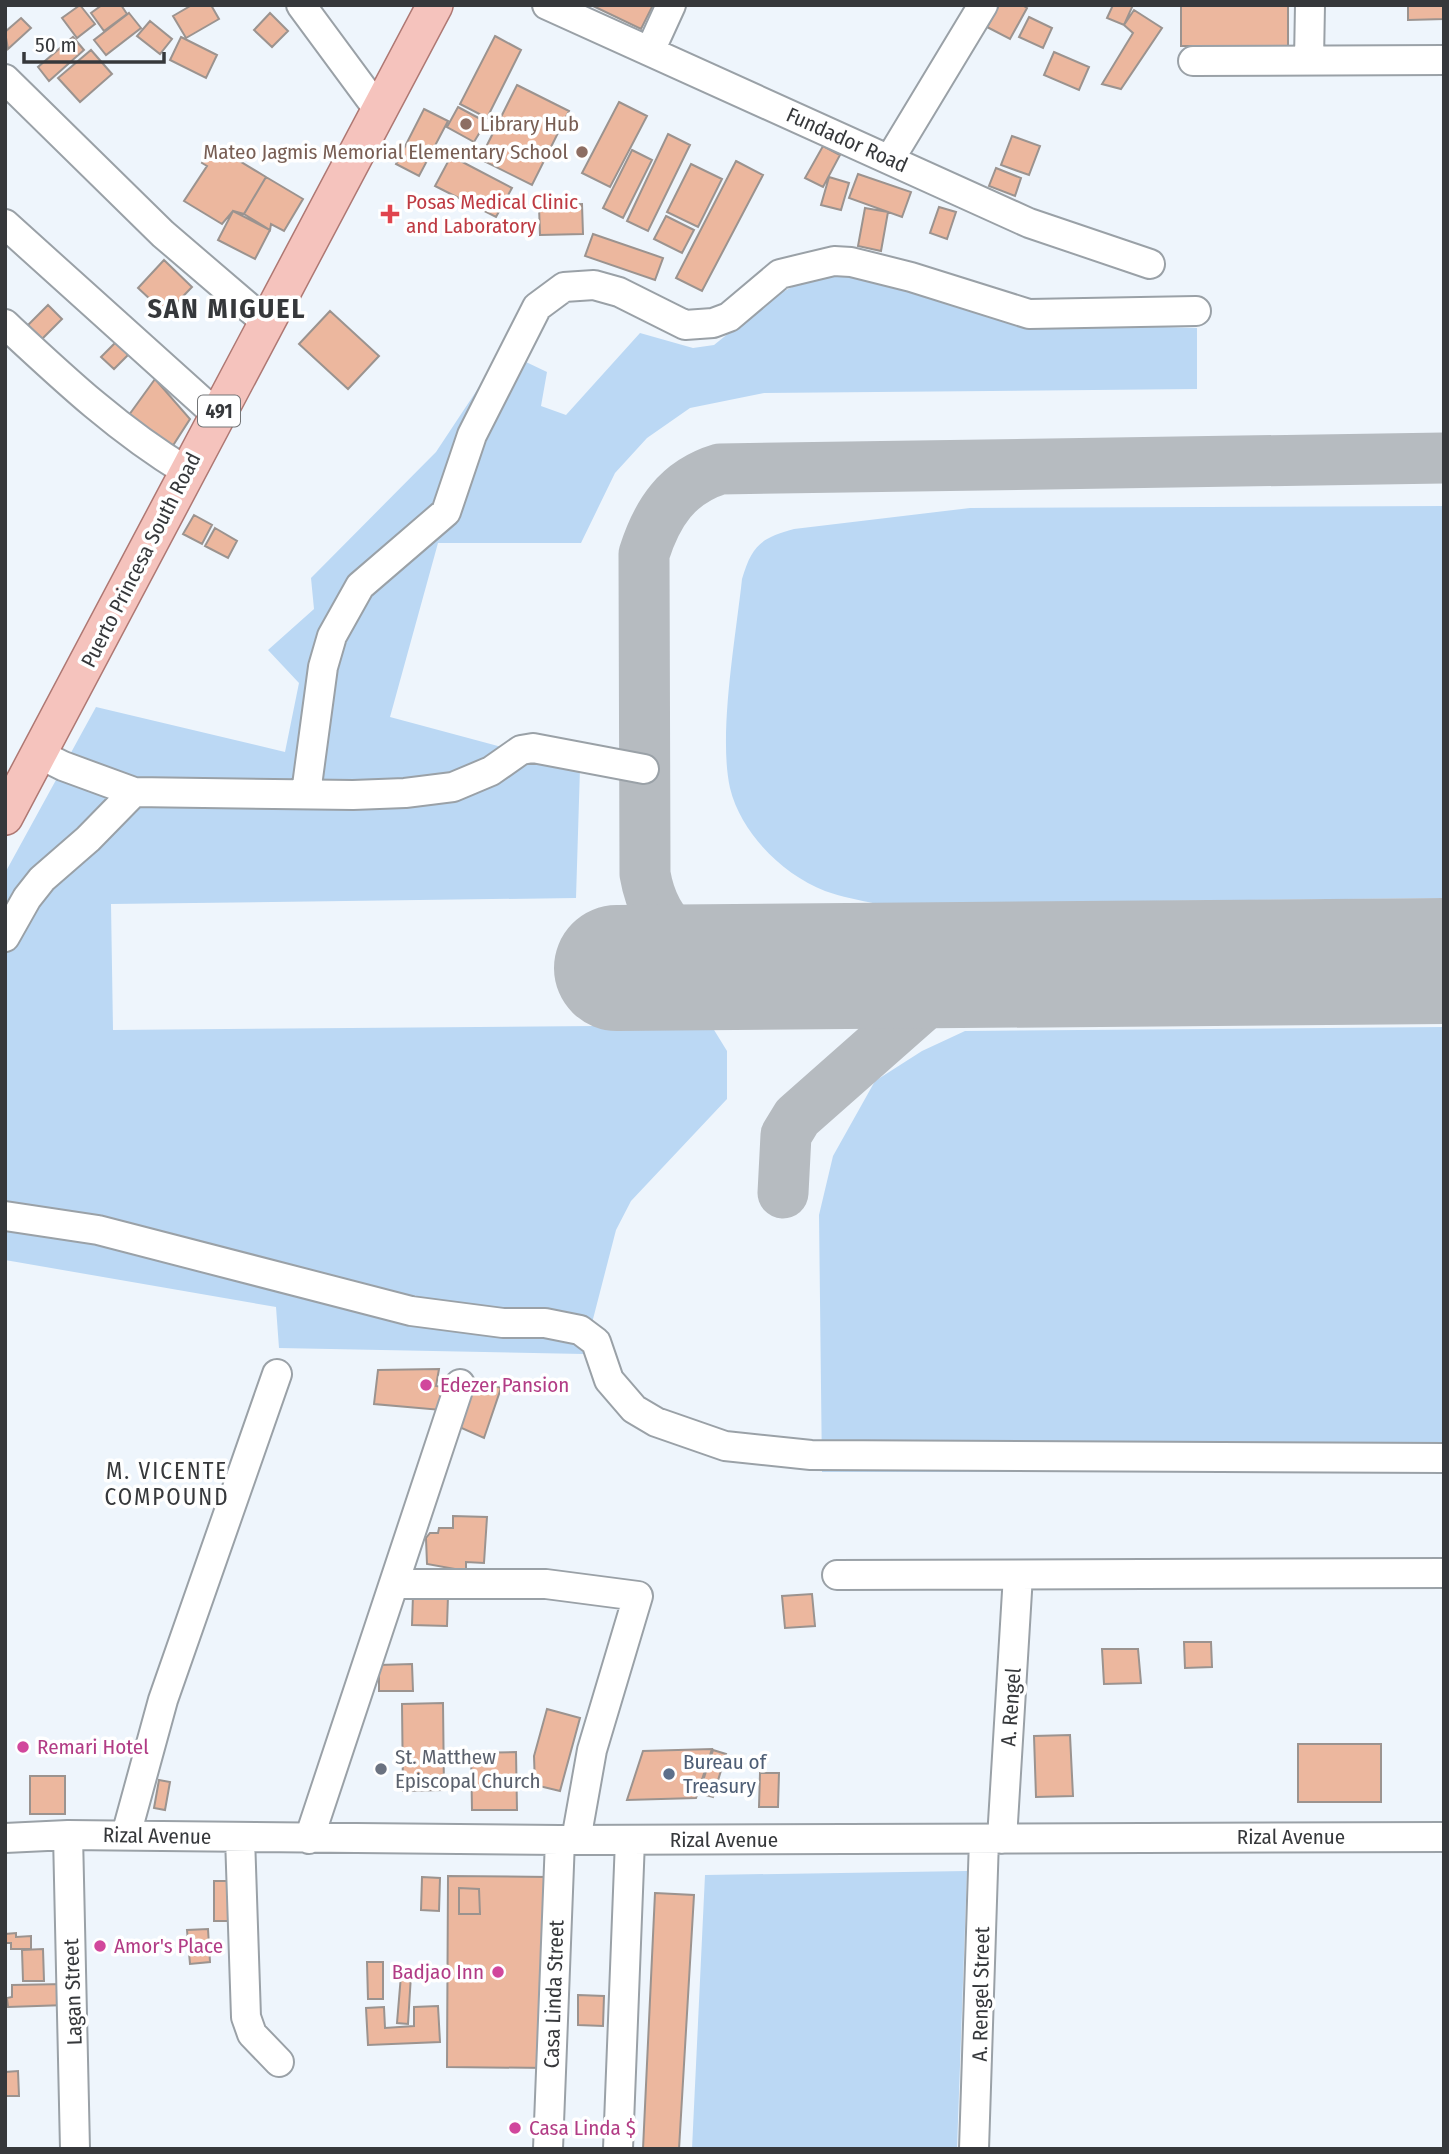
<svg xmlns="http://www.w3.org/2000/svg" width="1449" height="2154" viewBox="0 0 1449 2154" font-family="'Fira Sans Condensed',sans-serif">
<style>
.green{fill:#bbd8f4}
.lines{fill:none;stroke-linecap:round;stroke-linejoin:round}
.taxiway{stroke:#b6bbc0;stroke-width:51}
.runway{stroke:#b6bbc0;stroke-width:126}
.building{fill:#ecb79e;stroke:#9b938f;stroke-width:2}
.minor-casing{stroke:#9aa1a7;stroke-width:32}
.major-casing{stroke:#ae7873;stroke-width:38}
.minor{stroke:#fff;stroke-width:28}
.major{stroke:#f5c3bd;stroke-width:35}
.education-dot{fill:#8d6e63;stroke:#fff;stroke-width:2.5}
.health-dot{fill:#e0444e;stroke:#fff;stroke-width:2.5}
.hotel-dot{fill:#d1479c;stroke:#fff;stroke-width:2.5}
.worship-dot{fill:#6b7280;stroke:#fff;stroke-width:2.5}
.service-dot{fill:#5c6f8a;stroke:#fff;stroke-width:2.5}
.labels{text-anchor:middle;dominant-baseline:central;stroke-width:7;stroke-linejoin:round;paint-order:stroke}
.shield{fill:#fff;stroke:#727476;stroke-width:2}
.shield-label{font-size:19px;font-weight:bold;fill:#36383b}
.education-label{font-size:21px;fill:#785e54;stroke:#fff;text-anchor:start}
.street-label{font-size:21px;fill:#36383b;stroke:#fff}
.health-label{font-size:21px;fill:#be3a42;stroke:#fff;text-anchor:start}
.hotel-label{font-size:21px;fill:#b23c85;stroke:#fff;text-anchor:start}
.worship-label{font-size:21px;fill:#5b616d;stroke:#fff;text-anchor:start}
.service-label{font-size:21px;fill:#4e5e75;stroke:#fff;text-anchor:start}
.neighbourhood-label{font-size:23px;letter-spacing:2px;fill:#36383b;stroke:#fff}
.district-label{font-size:28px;font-weight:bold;letter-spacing:2px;fill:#36383b;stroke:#fff}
</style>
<rect width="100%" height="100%" fill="#eef5fc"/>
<path class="green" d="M863 275 1027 323 1197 328V389L764 393 690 408 647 438 615 473 581 543H438L390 717 580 768 576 898 111 904 113 1030 711 1025 727 1051V1099L631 1201 616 1230 584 1354 279 1348 276 1307 5 1260V873L96 707 285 752 299 683 268 650 314 609 311 578 436 452 481 384 526 362 547 372 541 406 566 415 640 333 693 348 714 345 775 296 813 276Z
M1444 506V898L877 904C860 900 841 897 825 891 782 874 741 833 730 788 718 734 736 636 742 579 752 545 761 538 794 529L970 508Z
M1444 1027V1472H822L819 1215 833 1156 875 1081 922 1051 965 1031Z
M967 1871 957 2149H692L705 1875Z"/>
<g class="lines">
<path class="taxiway" d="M752 967C696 952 656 938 645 874L644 554C657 513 677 482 720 469L1444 458
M783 1193 786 1135 797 1117 933 997 991 965"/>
<path class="runway" d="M617 968 1444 961"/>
</g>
<path class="building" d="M80 5 95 24 77 38 62 18Z
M102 5H121L127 14 104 31 91 13Z
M192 5H211L219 19 186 38 173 16Z
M591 5H653L641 29Z
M999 5H1022L1027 8 1010 39 987 27Z
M1113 5H1133L1124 25 1107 18Z
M1181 5H1288V46H1181Z
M1408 5H1444V19L1408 20Z
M1134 10 1162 28 1121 89 1102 84 1133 33 1124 25Z
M129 13 141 28 106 55 94 40Z
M270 13 288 31 272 47 254 30Z
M1029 17 1052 28 1043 48 1019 37Z
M21 18 31 28 8 49 5 32Z
M150 21 172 39 160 54 137 36Z
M495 36 521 50 487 118 460 104Z
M73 37 84 50 49 81 38 67Z
M181 37 217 55 206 78 170 60Z
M91 50 112 74 80 102 58 78Z
M1054 52 1089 67 1079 90 1044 75Z
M517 85 569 111 532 185 480 159Z
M619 102 647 116 610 187 582 173Z
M458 107 486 122 474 142 447 127Z
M424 109 448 121 419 176 396 164Z
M668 134 690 145 648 231 627 221Z
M1012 136 1040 146 1029 175 1001 165Z
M213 145 266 177 244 214 233 211 222 224 184 201 207 166 202 163Z
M823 146 840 155 823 187 805 178Z
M632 150 652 160 623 218 603 208Z
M451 156 512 188 496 217 435 186Z
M736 161 763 175 702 291 676 278Z
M691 164 722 179 698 227 667 212Z
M996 168 1021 178 1015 196 989 186Z
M858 174 911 192 902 217 849 198Z
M266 177 303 199 284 231 271 224 270 230 244 214Z
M829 177 849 183 841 210 821 205Z
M582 204 583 234 540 235 539 206Z
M939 207 956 212 947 239 930 233Z
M865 208 888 212 881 251 858 246Z
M233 211 270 230 255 259 218 240Z
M666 216 694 230 682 253 654 239Z
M593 234 663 258 655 280 585 256Z
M164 260 192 287 166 314 138 288Z
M48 305 62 319 42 339 28 325Z
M330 311 379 356 348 389 299 344Z
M123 335 136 347 114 369 101 357Z
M155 379 190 419 172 447 129 415Z
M194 515 212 525 202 544 183 534Z
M215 528 237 541 228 558 205 546Z
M439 1369 436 1386 442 1387 441 1410 374 1404 378 1370Z
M472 1378 501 1388 484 1438 457 1426Z
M453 1516 487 1517 484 1563 466 1562V1571L427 1564 426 1538 430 1533H438L439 1528H453Z
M812 1594 815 1626 785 1628 782 1596Z
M413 1595 448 1596 447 1626 412 1625Z
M1184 1642H1211L1212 1667 1185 1668Z
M1102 1649H1138L1141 1683 1104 1684Z
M412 1664 413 1691H379V1665Z
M443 1703 444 1790 403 1791 402 1704Z
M547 1709 580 1718 560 1791 535 1785 534 1756Z
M1070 1735 1073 1796 1036 1797 1034 1736Z
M1298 1744H1381V1802H1298Z
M712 1749 696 1798 627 1800 643 1751Z
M713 1750 726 1754 713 1797 699 1793Z
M516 1752 517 1810H472L471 1753Z
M760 1773H779L778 1807H759Z
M30 1776H65V1814H30Z
M159 1780 170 1782 165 1810 154 1808Z
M448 1876 549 1877 547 2068 447 2067Z
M422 1877 440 1878 439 1911 421 1910Z
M214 1881H235L236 1921H214Z
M459 1888 479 1889 480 1914H459Z
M655 1893 694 1895 679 2149H643Z
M208 1929 210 1962 190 1964 187 1930Z
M16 1933V1937L31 1936V1949H11V1943H5V1934Z
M43 1949 44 1981H23L22 1950Z
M367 1962H383V1999H368Z
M401 1975H411L408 2024 397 2023Z
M65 1984 66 2005 8 2007 7 1998 12 1997V1985Z
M578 1995 604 1996 603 2026 578 2025Z
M438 2006 440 2042 368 2045 366 2008 384 2007 385 2028 414 2026V2007Z
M18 2071 19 2096H5V2072Z"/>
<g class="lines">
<g class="minor-casing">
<path id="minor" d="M301 5 380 112
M547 5 1029 223 1150 264
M650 51 671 5
M1309 60 1310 5
M1193 61 1444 60
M5 79 163 234 267 323
M890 159 983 5
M5 224 217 415
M5 324C63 378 118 430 186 471
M39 754 63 766 134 792 353 795 405 793 453 787 491 771 521 750 533 748 644 769
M306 793 323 667 332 636 360 586 446 512 472 435 537 307 564 287 594 285 619 292 685 325 713 323 729 317 780 274 834 261 851 262 911 277 1029 314 1196 311
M5 937 27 898 42 879 88 839 134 792
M5 1216 98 1230 411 1311 503 1323H545L580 1330 596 1342 609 1380 634 1409 656 1422 725 1446 811 1455 1444 1458
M837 1575 1444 1573
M395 1584H546L638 1596 592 1750 576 1840
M68 1835 75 2149
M126 1835 163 1700 277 1374
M240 1837 246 2017 252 2034 279 2062
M5 1838 68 1835 560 1840 1444 1837
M309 1839 460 1384
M1002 1839 1018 1575
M548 2149 560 1840
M618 2149 630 1840
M974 2149 984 1839"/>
</g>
<g class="major-casing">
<path id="major" d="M5 817 435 5"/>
</g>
<use href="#minor" class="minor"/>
<use href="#major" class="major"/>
</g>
<g class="education-dot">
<circle cx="466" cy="124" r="7"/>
<circle cx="582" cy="152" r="7"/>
</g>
<path class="health-dot" d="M386.5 203.5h7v7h7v7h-7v7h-7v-7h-7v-7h7z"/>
<g class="hotel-dot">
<circle cx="426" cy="1385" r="7"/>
<circle cx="23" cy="1747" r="7"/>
<circle cx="100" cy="1946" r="7"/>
<circle cx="498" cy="1972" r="7"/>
<circle cx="515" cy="2128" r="7"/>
</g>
<circle class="worship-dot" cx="381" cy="1769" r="7"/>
<circle class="service-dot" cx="669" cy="1774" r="7"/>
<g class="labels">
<rect class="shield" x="198" y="395.5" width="42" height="31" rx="5"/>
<g class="shield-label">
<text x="219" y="411">491</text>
</g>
<g class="education-label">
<text x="480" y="124">Library Hub</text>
<text x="568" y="152" text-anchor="end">Mateo Jagmis Memorial Elementary School</text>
</g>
<g class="street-label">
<text transform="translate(847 140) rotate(24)">Fundador Road</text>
<text transform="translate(141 560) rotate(-63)">Puerto Princesa South Road</text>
<text transform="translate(1011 1707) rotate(-86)">A. Rengel</text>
<text transform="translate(157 1836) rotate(1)">Rizal Avenue</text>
<text x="1291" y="1837">Rizal Avenue</text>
<text x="724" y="1840">Rizal Avenue</text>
<text transform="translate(73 1992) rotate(-92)">Lagan Street</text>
<text transform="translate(554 1994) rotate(-88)">Casa Linda Street</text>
<text transform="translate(981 1994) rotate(-89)">A. Rengel Street</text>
</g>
<g class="health-label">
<text x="406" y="202">Posas Medical Clinic<tspan x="406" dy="24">and Laboratory</tspan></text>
</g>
<g class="hotel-label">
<text x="440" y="1385">Edezer Pansion</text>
<text x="37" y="1747">Remari Hotel</text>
<text x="114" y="1946">Amor's Place</text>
<text x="484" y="1972" text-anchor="end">Badjao Inn</text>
<text x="529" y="2128">Casa Linda $</text>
</g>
<g class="worship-label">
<text x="395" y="1757">St. Matthew<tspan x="395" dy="24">Episcopal Church</tspan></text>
</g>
<g class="service-label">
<text x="683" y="1762">Bureau of<tspan x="683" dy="24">Treasury</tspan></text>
</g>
<g class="neighbourhood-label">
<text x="167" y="1471">M. VICENTE<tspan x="167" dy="26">COMPOUND</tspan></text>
</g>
<g class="district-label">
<text x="227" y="308">SAN MIGUEL</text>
</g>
</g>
<rect width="1449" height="2154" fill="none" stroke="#36383b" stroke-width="14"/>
<path d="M24 52v10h140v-10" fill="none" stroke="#36383b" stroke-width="3.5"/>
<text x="35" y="52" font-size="21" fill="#36383b" stroke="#ffffff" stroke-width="5" paint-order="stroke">50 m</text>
</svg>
